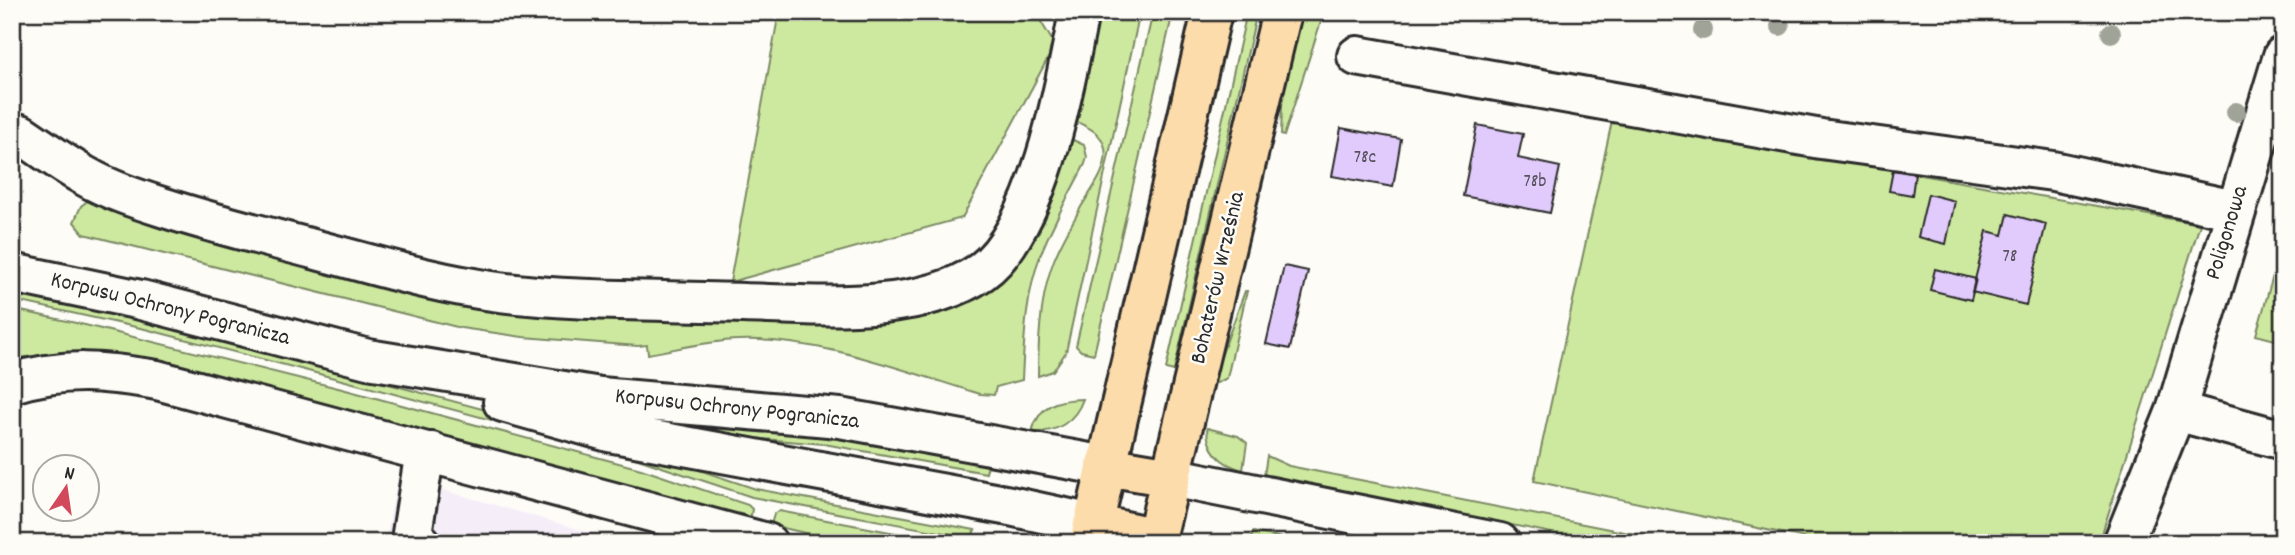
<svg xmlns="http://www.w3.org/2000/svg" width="2295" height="555" viewBox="0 0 2295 555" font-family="Dekko,sans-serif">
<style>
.built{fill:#f5edf8}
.green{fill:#cde99f;stroke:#7c8a65;stroke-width:2}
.building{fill:#e1cbfc;stroke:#2b2b2b;stroke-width:2}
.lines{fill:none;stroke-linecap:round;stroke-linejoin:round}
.minor-casing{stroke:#2b2b2b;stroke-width:44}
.major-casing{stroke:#2b2b2b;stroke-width:44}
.minor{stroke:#fdfcf7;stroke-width:38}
.major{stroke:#fddcac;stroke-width:38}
.tree{fill:#a0a397}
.labels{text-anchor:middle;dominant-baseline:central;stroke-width:5;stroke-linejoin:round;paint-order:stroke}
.number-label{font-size:19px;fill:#58535f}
.street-label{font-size:23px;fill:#2b2b2b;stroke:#fdfcf7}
</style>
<rect width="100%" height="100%" fill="#fdfcf7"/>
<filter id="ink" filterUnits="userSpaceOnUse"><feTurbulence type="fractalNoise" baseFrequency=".0143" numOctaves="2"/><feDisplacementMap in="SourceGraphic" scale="14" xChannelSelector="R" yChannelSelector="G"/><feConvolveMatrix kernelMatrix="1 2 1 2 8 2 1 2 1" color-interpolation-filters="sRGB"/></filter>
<g filter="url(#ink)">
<path class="built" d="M398 477 626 543H385Z"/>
<path class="green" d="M779 12H1035L1055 45 962 218 730 282Z
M1096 12H1140L1066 352 1053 371 1038 376C1038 340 1041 293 1054 260 1061 242 1072 224 1081 207 1091 190 1109 170 1105 148 1102 133 1088 127 1075 121Z
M1153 12H1173L1094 354 1081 351 1076 346Z
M1247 12H1257L1174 371 1166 369Z
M1298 12H1324L1284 136 1281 135 1283 80Z
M1612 121 2200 224 2099 543H1829L1534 481Z
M1073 140 1084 145 1087 157 1085 164C1070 193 1054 221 1042 251 1026 291 1024 337 1022 380L996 387 994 395 980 394C904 371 819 337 738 340 708 341 677 349 648 354L647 345 638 346 523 337 461 328 84 234 74 222 81 206 90 199 332 267 901 319C917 317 933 315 948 310 996 294 1032 251 1049 205 1057 186 1061 164 1067 143Z
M2283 241V342L2256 335Z
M1245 291H1247L1227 378 1217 383 1212 381Z
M12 292 160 324 313 364 648 453 756 489 975 530 971 538 752 497 638 459 308 371 145 329 12 300Z
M12 309 85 325 342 389 641 469 748 505 752 509 750 521 114 355 63 352 12 359Z
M1083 399C1075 422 1056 433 1032 432 1039 405 1057 399 1083 399Z
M611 415 805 432 988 464 986 473 824 444 688 433Z
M1207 428 1238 436 1247 443 1243 470C1221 464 1207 451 1207 428Z
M1267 456 1289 466 1680 543H1601L1264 475Z
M779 511 948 543H832L809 534 771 525 774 514Z
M1253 532 1307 543H1274L1251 538Z"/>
<path class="building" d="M1477 125 1523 134 1518 158 1560 167 1550 213 1463 196Z
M1341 128 1401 139 1393 187 1332 176Z
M1893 170 1915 174 1912 195 1889 191Z
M1928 194 1955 201 1946 244 1918 237Z
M2008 214 2046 224 2026 305 1972 292 1987 231 2003 235Z
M1284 266 1308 271 1290 349 1266 344Z
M1935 269 1976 279 1971 300 1930 290Z"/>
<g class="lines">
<g class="minor-casing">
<path id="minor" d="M1357 56 1821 139 2053 171 2235 210
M12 132 21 134C42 148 63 164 85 176 109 190 137 199 162 207 214 224 265 236 317 250 377 266 437 284 499 292 578 302 663 300 743 303 814 305 919 315 981 272 1040 230 1066 81 1079 12
M12 273 141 300 368 359 600 397 840 418 1106 466
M12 383C66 367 103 371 157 380L767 543
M503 402 609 432 1010 506 1093 524
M2176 411 2283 440
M1171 477 1500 543
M421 543 411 540 422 470 431 452
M2123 543 2176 411 2283 56"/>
</g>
<g class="major-casing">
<path id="major" d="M1106 466 1171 477
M1093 524 1157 538
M1089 543 1212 12
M1155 543 1282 12"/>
</g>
<use href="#minor" class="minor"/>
<use href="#major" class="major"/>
</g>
<g class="tree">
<circle cx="1780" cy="26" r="10"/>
<circle cx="1703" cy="30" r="10"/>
<circle cx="2111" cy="33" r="10"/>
<circle cx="2236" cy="112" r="10"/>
</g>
</g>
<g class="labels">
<g class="number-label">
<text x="1365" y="158">78c</text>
<text x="1535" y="182">78b</text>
<text x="2010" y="257">78</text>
</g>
<g class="street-label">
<text transform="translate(2228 233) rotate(-73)">Poligonowa</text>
<text transform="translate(1219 278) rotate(-77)">Bohaterów Września</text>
<text transform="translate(170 310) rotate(14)">Korpusu Ochrony Pogranicza</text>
<text transform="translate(737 410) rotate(6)">Korpusu Ochrony Pogranicza</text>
</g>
</g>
<rect width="2295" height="555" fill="none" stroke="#fdfcf7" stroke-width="42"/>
<rect x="21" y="21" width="2253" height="513" fill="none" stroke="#2b2b2b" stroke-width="2.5" filter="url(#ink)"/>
<g transform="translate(66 488) rotate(13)"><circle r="33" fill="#fdfcf7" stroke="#a9a8a5" stroke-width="2"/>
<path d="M0-5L12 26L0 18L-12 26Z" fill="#d1495b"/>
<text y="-10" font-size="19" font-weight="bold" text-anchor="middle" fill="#2b2b2b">N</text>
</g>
</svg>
